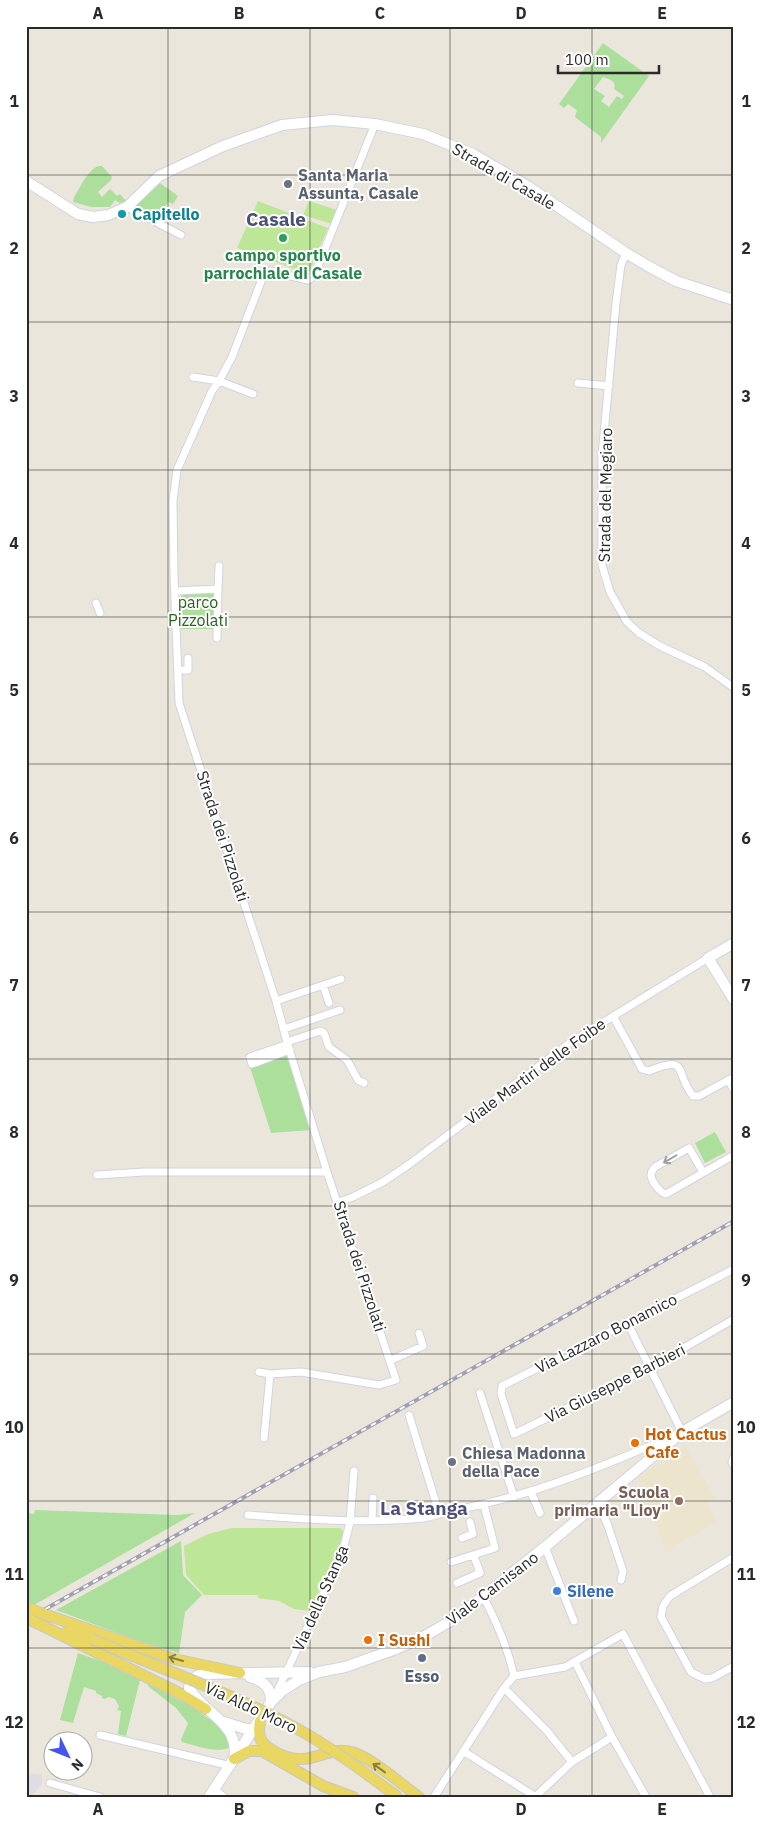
<svg xmlns="http://www.w3.org/2000/svg" width="760" height="1823" viewBox="0 0 760 1823" font-family="'IBM Plex Sans',sans-serif">
<style>
.industrial{fill:#dfdce4}
.education{fill:#ece4cc}
.green{fill:#acdf9b;fill-rule:evenodd}
.pitch{fill:#bee697}
.lines{fill:none;stroke-linecap:round;stroke-linejoin:round}
.street-casing{stroke:#d1d3e2;stroke-width:9}
.secondary-casing{stroke:#d1d3e2;stroke-width:12}
.primary-casing{stroke:#c8c8c8;stroke-width:12}
.street{stroke:#fff;stroke-width:7}
.secondary{stroke:#fff;stroke-width:10}
.primary{stroke:#e9d663;stroke-width:10}
.rail-casing{stroke:#9fa0b3;stroke-width:4}
.rail{stroke:#fff;stroke-width:2;stroke-dasharray:5.5;stroke-linecap:butt}
.primary-bridge-casing{stroke:#c8c8c8;stroke-width:12;stroke-linecap:butt}
.primary-bridge{stroke:#e9d663;stroke-width:10}
.oneway{stroke:#9f9f9f}
.oneway2{stroke:#8a8046}
.grid{fill:none;stroke:#2a2a2a;stroke-width:1;stroke-opacity:0.55}
.worship-dot{fill:#6b7280;stroke:#fff;stroke-width:2}
.culture-dot{fill:#0f9aa8;stroke:#fff;stroke-width:2}
.leisure-dot{fill:#2e9e5b;stroke:#fff;stroke-width:2}
.food-dot{fill:#e8710a;stroke:#fff;stroke-width:2}
.education-dot{fill:#8d6e63;stroke:#fff;stroke-width:2}
.shop-dot{fill:#3f7fe0;stroke:#fff;stroke-width:2}
.service-dot{fill:#5c6f8a;stroke:#fff;stroke-width:2}
.labels{text-anchor:middle;dominant-baseline:central;stroke-width:4;stroke-linejoin:round;paint-order:stroke}
.worship-label{font-size:16px;font-weight:bold;fill:#5b616d;stroke:#fff;text-anchor:start}
.street-label{font-size:16px;fill:#2a2a2a;stroke:#fff}
.culture-label{font-size:16px;font-weight:bold;fill:#0d838f;stroke:#fff;text-anchor:start}
.leisure-label{font-size:16px;font-weight:bold;fill:#27864d;stroke:#fff}
.park-label{font-size:16px;fill:#26631d;stroke:#fff}
.food-label{font-size:16px;font-weight:bold;fill:#c56008;stroke:#fff;text-anchor:start}
.education-label{font-size:16px;font-weight:bold;fill:#785e54;stroke:#fff;text-anchor:end}
.shop-label{font-size:16px;font-weight:bold;fill:#366cbe;stroke:#fff;text-anchor:start}
.service-label{font-size:16px;font-weight:bold;fill:#4e5e75;stroke:#fff}
.quarter-label{font-size:19px;font-weight:bold;fill:#4c5078;stroke:#fff}
.neatline{fill:none;stroke:#2a2a2a;stroke-width:2}
.grid-label{font-size:16px;text-anchor:middle;font-weight:bold;fill:#2a2a2a}
</style>
<rect width="100%" height="100%" fill="#ebe6dc"/>
<path class="industrial" d="M26 1773 42 1775V1784L31 1797H26Z"/>
<path class="education" d="M686 1447 715 1499 706 1503 717 1522 666 1551 638 1478 678 1449Z"/>
<path class="green" d="M603 43 649 76 601 143V137L575 117 577 110 568 104 564 108 559 104ZM603 77C609 80 617 80 614 89L624 96 622 99 617 96 609 107 601 101 605 96 594 89Z
M99 166H102L112 177 111 180 98 192 102 197 110 189 117 196 120 194 126 201 120 203 115 200 110 207H91L73 202 74 197C80 188 88 169 99 166Z
M160 183 178 196 173 204 168 202 158 219 133 206Z
M187 594H213L215 599 214 629H181V596Z
M286 1054 311 1130 271 1133 250 1067Z
M715 1132 726 1152 705 1163 695 1143Z
M35 1510 177 1515 195 1513 34 1605 26 1602V1513L34 1514Z
M181 1541 183 1575 202 1595 185 1612 179 1653 136 1640 56 1610Z
M78 1653 115 1666 140 1680 126 1736 118 1734 121 1711 117 1710 119 1706 115 1699 109 1697 104 1699 102 1698V1696L96 1693V1691L84 1687 73 1723 60 1720Z
M148 1684 192 1707 221 1727C226 1731 230 1742 229 1748 214 1753 197 1746 182 1742L181 1740 188 1723 176 1708 148 1686Z"/>
<path class="pitch" d="M258 201 328 228 308 274 237 248Z
M309 201 337 210 332 224 303 215Z
M232 1528H340L345 1533 310 1611 294 1609 279 1601 258 1598V1595H204L186 1575 184 1546 208 1534Z"/>
<g class="lines">
<g class="street-casing">
<path id="street" d="M127 207 181 235
M626 253 621 265 616 303 602 456V565L610 592 627 622 639 633 660 646 705 667 734 688
M193 377 219 381 253 394
M578 383 609 386
M218 589 219 566
M175 591 218 589 217 638
M96 603 100 613
M178 670H188V658
M323 985 329 1003
M276 1001 341 979
M613 1016 642 1069 649 1071C690 1054 674 1073 693 1096H699L734 1077
M284 1029 340 1010
M287 1042 320 1031 324 1033 329 1047 347 1060 358 1080 364 1083
M288 1044 250 1057 252 1064 290 1050
M728 1080 734 1090
M703 1172 689 1148 655 1167C653 1170 651 1171 651 1175 651 1181 660 1193 666 1194L734 1155
M97 1175 144 1172H327
M339 1202 353 1197 383 1182 411 1163 568 1044 708 958
M734 1269 502 1386 501 1394 514 1434 649 1368 734 1319
M391 1360 423 1346 419 1333
M259 1372 270 1374 301 1372 379 1385 396 1380 327 1172 287 1042 276 1001 179 703 174 576 173 501 177 470 212 391 219 381 232 357 262 279 270 271 308 280 314 276 375 124
M480 1393 514 1497
M409 1415 439 1513
M264 1438 270 1374
M734 1456 732 1462 734 1466
M531 1492 540 1513
M597 1503 607 1523 623 1571 621 1580
M248 1515C306 1519 364 1524 423 1518 434 1516 445 1512 456 1510 535 1495 609 1464 682 1432L627 1322
M372 1520 373 1498
M462 1538 473 1534 470 1522
M545 1547 574 1621
M734 1557 670 1596 663 1606 661 1617 691 1672 705 1679 712 1678 734 1666
M451 1562 495 1548 484 1505
M457 1583 480 1573 474 1556
M484 1598C497 1623 508 1648 514 1676
M575 1662 612 1737 646 1797
M514 1676 565 1667 623 1634 710 1797
M504 1688 547 1731 572 1762
M276 1694 342 1554 350 1522 354 1471
M100 1735 231 1766
M463 1751 536 1797
M50 1783 100 1797
M214 1789 224 1797
M434 1797 504 1688 514 1676
M535 1797 572 1762 612 1737"/>
</g>
<g class="secondary-casing">
<path id="secondary" d="M26 181 78 214 93 217 108 215 127 207 159 176 223 146 282 125 333 120 375 124 423 134 473 154 529 187 626 253 648 266 676 281 734 300
M734 943 708 958 734 1000
M250 1677C264 1681 271 1687 271 1702
M224 1722 246 1729H255
M234 1759C241 1724 203 1713 189 1688 190 1680 195 1676 202 1674L310 1672
M209 1797 271 1702 282 1691 299 1680 319 1672 345 1667 396 1649 423 1637 456 1618 545 1547 682 1432 734 1402"/>
</g>
<g class="primary-casing">
<path id="primary" d="M44 1614 174 1659 240 1673
M39 1624 181 1694 206 1709
M67 1632 92 1639
M260 1721C259 1727 258 1734 261 1740 268 1751 289 1760 302 1759 320 1758 335 1746 355 1753 374 1760 401 1784 419 1797
M234 1759 249 1751H262L323 1786 353 1797"/>
</g>
<use href="#street" class="street"/>
<use href="#secondary" class="secondary"/>
<use href="#primary" class="primary"/>
<g class="rail-casing">
<path id="rail" d="M26 1620 734 1221"/>
</g>
<use href="#rail" class="rail"/>
<g class="primary-bridge-casing">
<path id="primary-bridge" d="M26 1607 44 1614
M26 1618 39 1624
M92 1639C159 1668 229 1692 294 1727 331 1747 364 1772 398 1797"/>
</g>
<use href="#primary-bridge" class="primary-bridge"/>
</g>
<defs><path id="oneway-shaft" d="M-6 0H5M1.5-3L5.5 0L1.5 3" fill="none" stroke-width="1.6" stroke-linecap="round" stroke-linejoin="round" transform="scale(1.25)"/></defs>
<use class="oneway" href="#oneway-shaft" transform="translate(670 1159) rotate(150)"/>
<g class="oneway2">
<use href="#oneway-shaft" transform="translate(176 1659) rotate(-164)"/>
<use href="#oneway-shaft" transform="translate(379 1768) rotate(-144)"/>
</g>
<path class="grid" d="M168 26V1797M310 26V1797M450 26V1797M592 26V1797M26 175H734M26 322H734M26 470H734M26 617H734M26 764H734M26 912H734M26 1059H734M26 1206H734M26 1354H734M26 1501H734M26 1648H734"/>
<g class="worship-dot">
<circle cx="288" cy="184" r="5"/>
<circle cx="452" cy="1462" r="5"/>
</g>
<circle class="culture-dot" cx="122" cy="214" r="5"/>
<circle class="leisure-dot" cx="283" cy="238" r="5"/>
<g class="food-dot">
<circle cx="635" cy="1443" r="5"/>
<circle cx="368" cy="1640" r="5"/>
</g>
<circle class="education-dot" cx="679" cy="1501" r="5"/>
<circle class="shop-dot" cx="557" cy="1591" r="5"/>
<circle class="service-dot" cx="422" cy="1658" r="5"/>
<g class="labels">
<g class="worship-label">
<text x="298" y="175">Santa Maria<tspan x="298" dy="18">Assunta, Casale</tspan></text>
<text x="462" y="1453">Chiesa Madonna<tspan x="462" dy="18">della Pace</tspan></text>
</g>
<g class="street-label">
<text transform="translate(504 176) rotate(30)">Strada di Casale</text>
<text transform="translate(605 495) rotate(-89)">Strada del Megiaro</text>
<text transform="translate(223 836) rotate(72)">Strada dei Pizzolati</text>
<text transform="translate(535 1071) rotate(-36)">Viale Martiri delle Foibe</text>
<text transform="translate(360 1266) rotate(72)">Strada dei Pizzolati</text>
<text transform="translate(606 1333) rotate(-27)">Via Lazzaro Bonamico</text>
<text transform="translate(615 1383) rotate(-27)">Via Giuseppe Barbieri</text>
<text transform="translate(492 1588) rotate(-37)">Viale Camisano</text>
<text transform="translate(320 1598) rotate(-66)">Via della Stanga</text>
<text transform="translate(251 1707) rotate(25)">Via Aldo Moro</text>
</g>
<g class="culture-label">
<text x="132" y="214">Capitello</text>
</g>
<g class="leisure-label">
<text x="283" y="255">campo sportivo<tspan x="283" dy="18">parrochiale di Casale</tspan></text>
</g>
<g class="park-label">
<text x="198" y="602">parco<tspan x="198" dy="18">Pizzolati</tspan></text>
</g>
<g class="food-label">
<text x="645" y="1434">Hot Cactus<tspan x="645" dy="18">Cafe</tspan></text>
<text x="378" y="1640">I Sushi</text>
</g>
<g class="education-label">
<text x="669" y="1492">Scuola<tspan x="669" dy="18">primaria "Lioy"</tspan></text>
</g>
<g class="shop-label">
<text x="567" y="1591">Silene</text>
</g>
<g class="service-label">
<text x="422" y="1676">Esso</text>
</g>
<g class="quarter-label">
<text x="276" y="219">Casale</text>
<text x="424" y="1508">La Stanga</text>
</g>
</g>
<rect width="760" height="1823" fill="none" stroke="#ffffff" stroke-width="55"/>
<g transform="translate(68 1756) rotate(133)"><circle r="24" fill="#ffffff" stroke="#aaaaaa"/>
<path d="M0-4L9 19L0 12L-9 19Z" fill="#4454f0"/>
<text y="-8" font-size="14" font-weight="bold" text-anchor="middle" fill="#2a2a2a">N</text>
</g>
<path d="M558 65v8h101v-8" fill="none" stroke="#2a2a2a" stroke-width="2.5"/>
<text x="565" y="65" font-size="15" fill="#2a2a2a" stroke="#ffffff" stroke-width="4" paint-order="stroke">100 m</text>
<rect x="28" y="28" width="704" height="1768" class="neatline"/>
<g class="grid-label">
<text x="98" y="19">A</text>
<text x="239" y="19">B</text>
<text x="380" y="19">C</text>
<text x="521" y="19">D</text>
<text x="662" y="19">E</text>
<text x="14" y="107">1</text>
<text x="746" y="107">1</text>
<text x="14" y="254">2</text>
<text x="746" y="254">2</text>
<text x="14" y="402">3</text>
<text x="746" y="402">3</text>
<text x="14" y="549">4</text>
<text x="746" y="549">4</text>
<text x="14" y="696">5</text>
<text x="746" y="696">5</text>
<text x="14" y="844">6</text>
<text x="746" y="844">6</text>
<text x="14" y="991">7</text>
<text x="746" y="991">7</text>
<text x="14" y="1138">8</text>
<text x="746" y="1138">8</text>
<text x="14" y="1286">9</text>
<text x="746" y="1286">9</text>
<text x="14" y="1433">10</text>
<text x="746" y="1433">10</text>
<text x="14" y="1580">11</text>
<text x="746" y="1580">11</text>
<text x="14" y="1728">12</text>
<text x="746" y="1728">12</text>
<text x="98" y="1815">A</text>
<text x="239" y="1815">B</text>
<text x="380" y="1815">C</text>
<text x="521" y="1815">D</text>
<text x="662" y="1815">E</text>
</g>
</svg>
